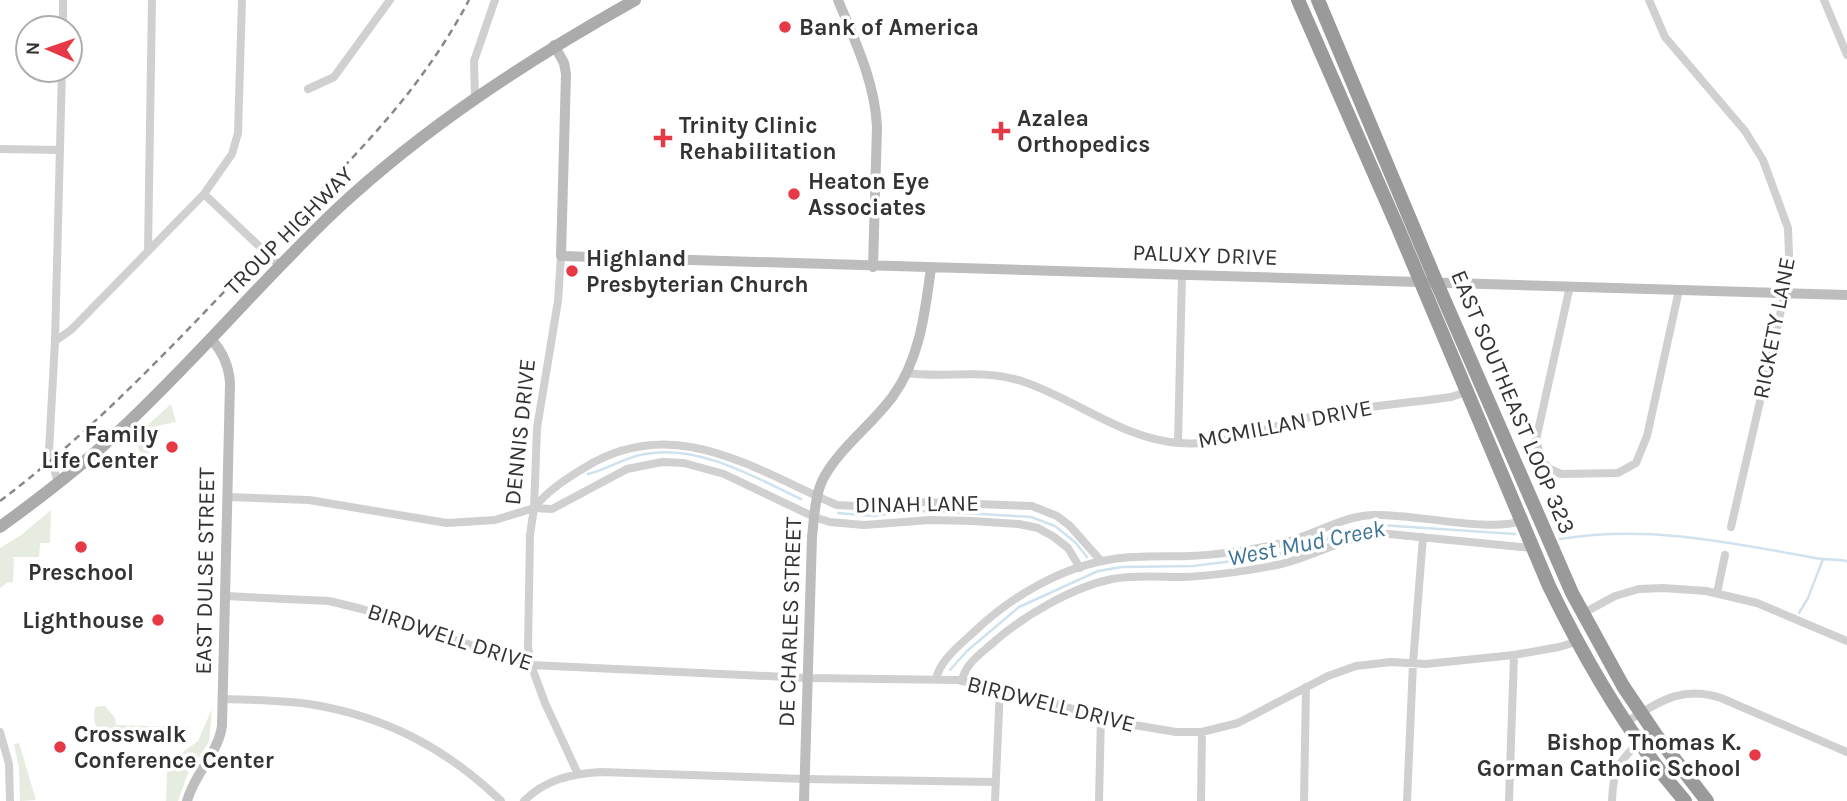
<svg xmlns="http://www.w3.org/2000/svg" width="1847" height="801" viewBox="0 0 1847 801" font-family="Karla,sans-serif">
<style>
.green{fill:#e6ecdf}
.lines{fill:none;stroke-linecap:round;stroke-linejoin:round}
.stream{stroke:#cfe2ee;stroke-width:2.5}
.street{stroke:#d0d0d0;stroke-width:8}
.secondary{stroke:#bdbdbd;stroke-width:10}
.primary{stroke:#ababab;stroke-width:12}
.highway{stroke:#9a9a9a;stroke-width:14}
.rail{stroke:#888;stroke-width:2.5;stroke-dasharray:7 5;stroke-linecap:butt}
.poi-dot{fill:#e63946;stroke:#fff;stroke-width:2.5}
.labels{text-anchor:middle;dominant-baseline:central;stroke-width:7;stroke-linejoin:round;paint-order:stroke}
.poi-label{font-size:23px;font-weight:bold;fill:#333;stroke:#fff;text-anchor:start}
.street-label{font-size:23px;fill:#333;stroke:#fff}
.water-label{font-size:24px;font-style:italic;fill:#3f7597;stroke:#fff}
</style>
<rect width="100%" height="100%" fill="#fff"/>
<path class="green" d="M171 404 176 422 156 426 157 431 146 433 152 466 145 468C144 456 134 445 136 436Z
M51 510 50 543H40L39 557H12L14 558 13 582 7 583 0 588V548L20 536Z
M105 706 115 718 116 725 190 727 182 737 169 740V734L100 731C93 725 94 715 95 707Z
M212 709 209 742 188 773 178 801H166L167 771 183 757V752L198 741Z
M19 743 36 800 20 801 19 768 14 744Z"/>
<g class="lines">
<path class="stream" d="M588 474C608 469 625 457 645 454 699 444 754 477 801 499
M838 513 873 516 900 512 931 511 1031 517 1055 526 1075 542 1087 557
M1560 539C1650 525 1727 542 1815 558 1826 560 1836 559 1847 561
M1799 613 1808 598 1823 559
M950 670 967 651 1019 607 1098 571 1122 567 1193 566 1265 557 1304 548 1352 529 1380 525 1515 534"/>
<path class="street" d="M1649 0 1665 37 1745 131 1763 160 1788 228 1789 255 1785 293 1731 527
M1824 0 1847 55
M63 28V0
M308 89 334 77 390 0
M475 98 474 61 495 0
M0 149 60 150
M204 194 280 266
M148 251 152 0
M561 256 558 301 537 428 534 508 530 535 528 647 531 665 545 703 578 774
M1570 286 1536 440 1542 461 1550 469 1561 474 1618 473 1636 463 1647 436 1679 290
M55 341 71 330 204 194 232 154 238 133 242 0
M906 373C948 379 984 367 1027 383 1078 401 1124 439 1179 443 1228 447 1277 423 1324 414 1366 406 1409 403 1451 397L1466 392
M1178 443 1182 275
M58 483 49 451 55 341 62 70
M228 497 309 500 447 523 495 520 534 508
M1080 568 1068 548 1054 537 1038 528 1019 524 972 521 930 520 864 525 830 522 814 517 724 474 684 463 662 462 627 469 552 509 534 508C548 490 565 480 584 468 674 412 753 469 837 505L856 506 919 502 1032 506 1057 516 1070 526 1101 561
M1717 593 1725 555
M225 596 329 601 362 609 531 665 808 678 958 680 1030 696 1116 722 1176 732H1202L1238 723 1328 676 1356 666 1391 662 1426 664 1514 655 1559 647 1576 642
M1582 614 1615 596 1639 589 1663 588 1706 591 1757 603 1847 641
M936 679C940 660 961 644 975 631 1012 596 1063 566 1114 559 1139 555 1164 557 1188 556 1218 555 1249 550 1278 544 1310 538 1340 516 1373 515 1412 513 1490 533 1520 521
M962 681C965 663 982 653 995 641 1025 615 1073 587 1112 579 1135 575 1158 577 1181 577 1213 576 1246 571 1277 565 1315 557 1349 533 1389 534L1532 548
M224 699C252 700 281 700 309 704 385 716 446 748 501 801
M1626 722C1659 702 1681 685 1721 698L1847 752
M0 732 9 764 10 801
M524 801C546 779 571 774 601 772L805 779 995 782
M995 801 1000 688
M1099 801 1101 717
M1201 801 1202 732
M1304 801 1306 687
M1407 801 1413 663 1423 537
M1509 801 1514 655
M1612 801C1613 771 1618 761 1640 742"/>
<path class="secondary" d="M838 0C855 41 875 82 877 127L873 267
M554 45 564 63 566 74 561 256 1847 295
M187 801C195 772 218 754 222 726L230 383C229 366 223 352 211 339
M804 801 812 537C814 519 815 495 823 479 840 447 872 425 893 396 920 359 925 312 931 268"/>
<path class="primary" d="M0 527C40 498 80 467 116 434 193 363 260 282 336 210 426 126 528 60 635 0"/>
<path class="highway" d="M1298 0 1398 228 1549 586C1586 662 1629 737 1685 801
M1318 0 1436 281 1572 593 1623 686 1656 735 1707 801"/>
<path class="rail" d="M0 501C97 428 178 340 261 253 340 169 414 104 469 0"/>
</g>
<g class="poi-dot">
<circle cx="785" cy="27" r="7"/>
<path d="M997.5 120.5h7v7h7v7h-7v7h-7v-7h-7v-7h7z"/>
<path d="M659.5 127.5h7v7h7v7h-7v7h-7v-7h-7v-7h7z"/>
<circle cx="794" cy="194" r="7"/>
<circle cx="572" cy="271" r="7"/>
<circle cx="172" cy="447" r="7"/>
<circle cx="81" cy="547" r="7"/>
<circle cx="158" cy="620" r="7"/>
<circle cx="60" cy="747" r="7"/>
<circle cx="1755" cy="755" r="7"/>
</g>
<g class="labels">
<g class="poi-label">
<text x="799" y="27">Bank of America</text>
<text x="1017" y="118">Azalea<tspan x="1017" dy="26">Orthopedics</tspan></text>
<text x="679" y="125">Trinity Clinic<tspan x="679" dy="26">Rehabilitation</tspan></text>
<text x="808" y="181">Heaton Eye<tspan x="808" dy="26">Associates</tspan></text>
<text x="586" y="258">Highland<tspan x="586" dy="26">Presbyterian Church</tspan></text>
<text x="158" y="434" text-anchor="end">Family<tspan x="158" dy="26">Life Center</tspan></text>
<text x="81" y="572" text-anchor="middle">Preschool</text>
<text x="144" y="620" text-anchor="end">Lighthouse</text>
<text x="74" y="734">Crosswalk<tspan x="74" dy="26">Conference Center</tspan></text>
<text x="1741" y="742" text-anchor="end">Bishop Thomas K.<tspan x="1741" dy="26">Gorman Catholic School</tspan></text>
</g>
<g class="street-label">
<text transform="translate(289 231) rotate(-45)">TROUP HIGHWAY</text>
<text transform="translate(1205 255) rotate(2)">PALUXY DRIVE</text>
<text transform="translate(1774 328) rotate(-79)">RICKETY LANE</text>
<text transform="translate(1513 402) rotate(67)">EAST SOUTHEAST LOOP 323</text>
<text transform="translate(1285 424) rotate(-11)">MCMILLAN DRIVE</text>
<text transform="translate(520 432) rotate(-84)">DENNIS DRIVE</text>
<text transform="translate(917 504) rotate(-1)">DINAH LANE</text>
<text transform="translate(205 571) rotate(-89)">EAST DULSE STREET</text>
<text transform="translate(790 622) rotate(-88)">DE CHARLES STREET</text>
<text transform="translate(450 637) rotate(18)">BIRDWELL DRIVE</text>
<text transform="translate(1051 704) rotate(14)">BIRDWELL DRIVE</text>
</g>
<g class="water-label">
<text transform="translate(1306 543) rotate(-11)">West Mud Creek</text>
</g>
</g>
<g transform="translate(49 49) rotate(272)"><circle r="33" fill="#ffffff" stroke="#adadad" stroke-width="2"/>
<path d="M0-5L12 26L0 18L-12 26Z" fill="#e63946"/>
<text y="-10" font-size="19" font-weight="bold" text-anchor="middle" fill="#333333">N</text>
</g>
</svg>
